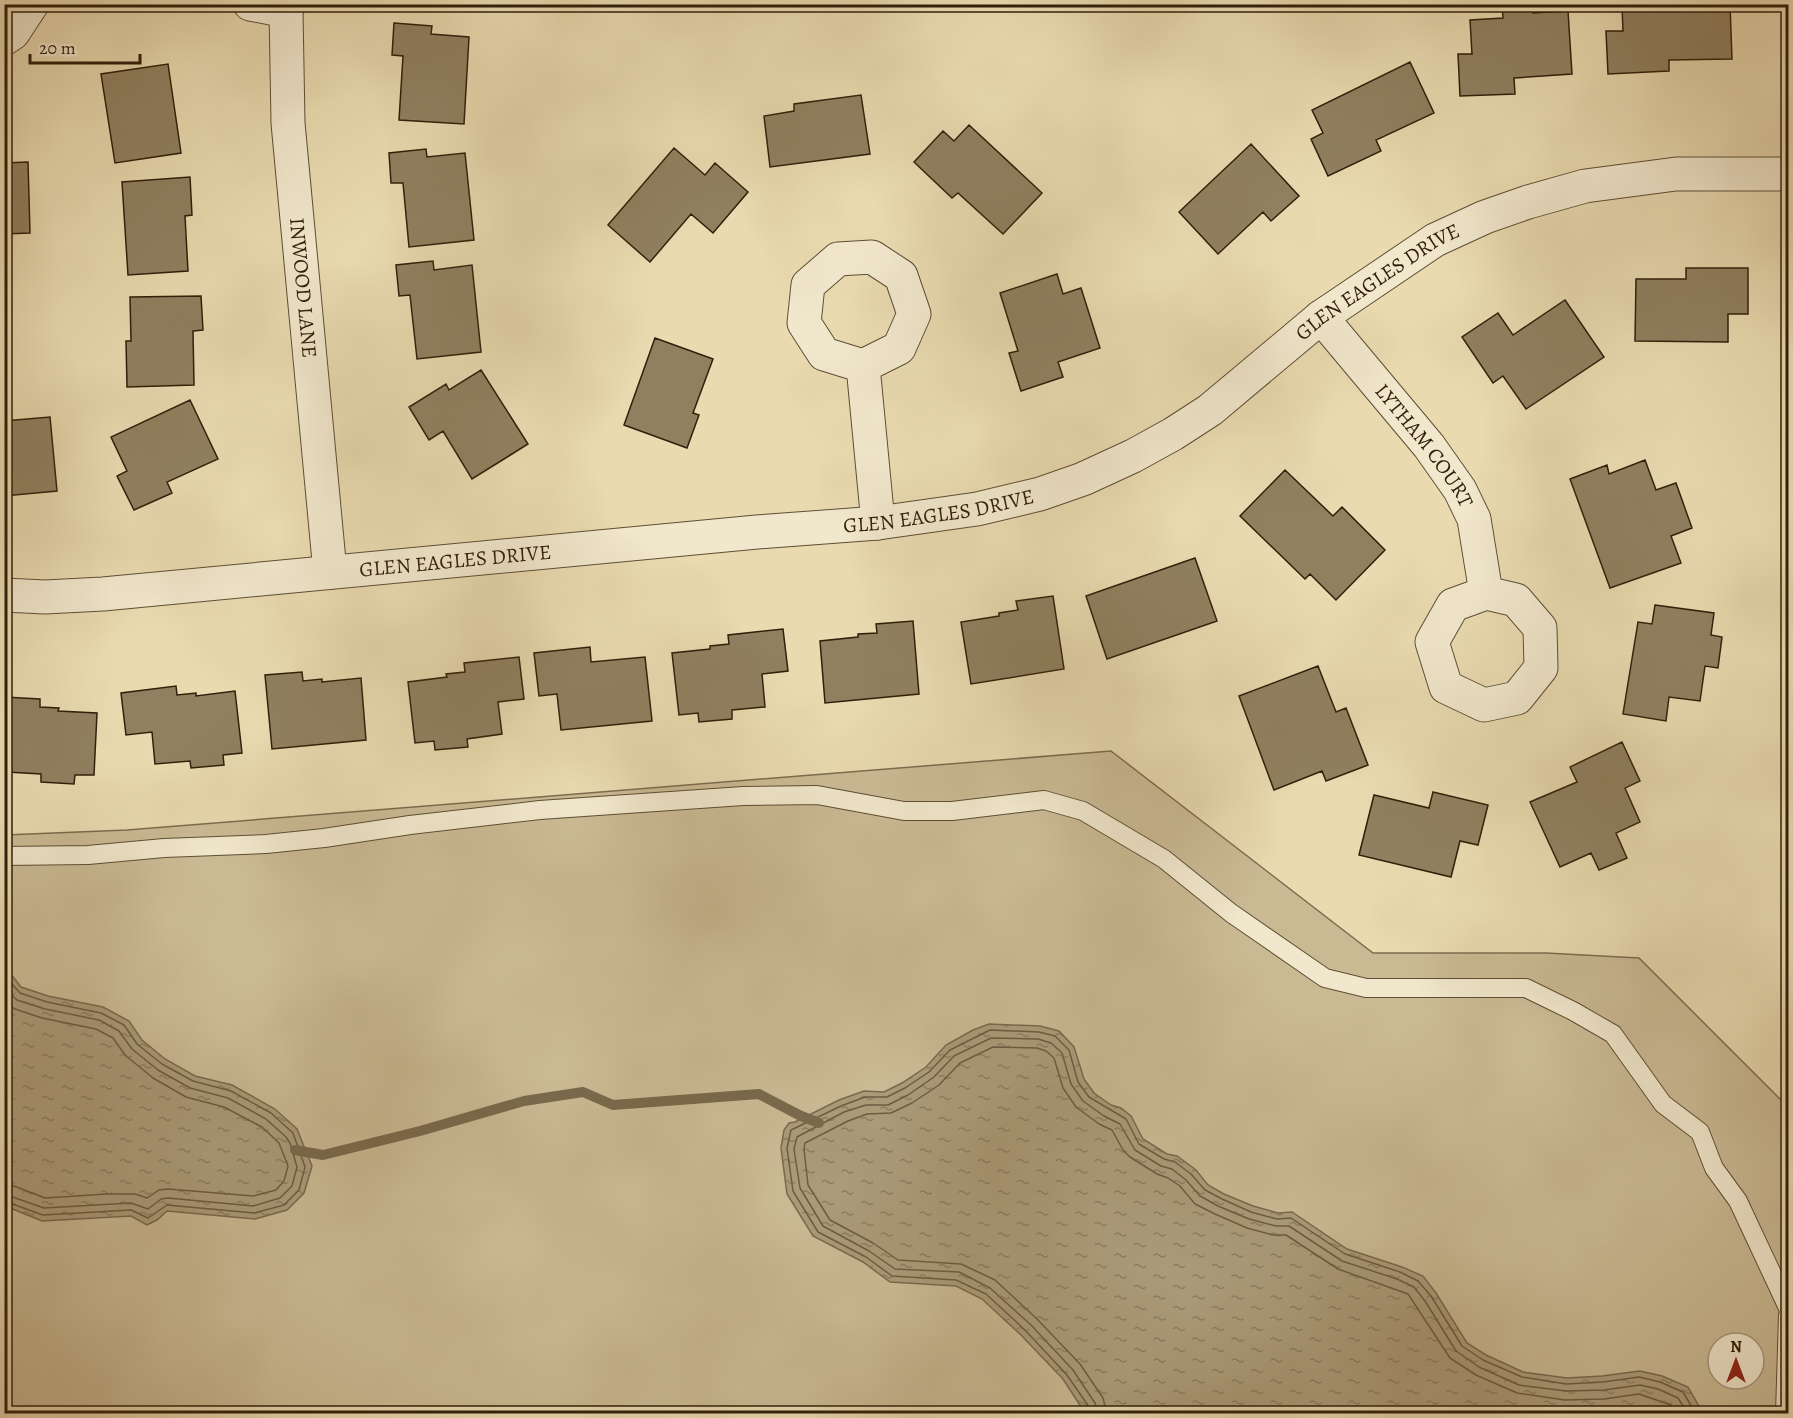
<svg xmlns="http://www.w3.org/2000/svg" width="1793" height="1418" viewBox="0 0 1793 1418" font-family="Alegreya,serif">
<style>
.grass{fill:#caba94;stroke:#7d6c4f;stroke-width:1.5;fill-rule:evenodd}
.water{fill:url(#water-ripples);stroke:#79694c;stroke-width:1.5}
.lines{fill:none;stroke-linecap:round;stroke-linejoin:round}
.shore{stroke:#6d5c41;stroke-width:1.5}
.stream{stroke:#79694c;stroke-width:10}
.building{fill:#908060;stroke:#301f0a;stroke-width:1.5}
.service-casing{stroke:#5e4e34;stroke-width:20}
.minor-casing{stroke:#5e4e34;stroke-width:35}
.service{stroke:#f1e7cc;stroke-width:18}
.minor{stroke:#f1e7cc;stroke-width:33}
.labels{text-anchor:middle;dominant-baseline:central;stroke-width:5;stroke-linejoin:round;paint-order:stroke}
.street-label{font-size:21px;fill:#301f0a;stroke:#f1e7cc}
</style>
<defs>
<pattern id="water-ripples" width="26" height="14" patternUnits="userSpaceOnUse" patternTransform="scale(1.5)"><rect width="26" height="14" fill="#aa9a78"/><path d="M2 4q2-2 4 0t4 0M15 11q2-2 4 0t4 0" fill="none" stroke="#8b7d61"/></pattern>
</defs>
<rect width="100%" height="100%" fill="#e9dab0"/>
<filter id="stains"><feTurbulence type="fractalNoise" baseFrequency=".00333" numOctaves="4"/><feColorMatrix values="0 0 0 0 .2 0 0 0 0 .09 0 0 0 0 .02 0 0 0 .5 -.17"/></filter>
<radialGradient id="worn" r=".72"><stop offset=".6" stop-color="#630" stop-opacity="0"/><stop offset="1" stop-color="#630" stop-opacity=".3"/></radialGradient>
<path class="grass" d="M1111 751 1373 953H1546L1639 958 1788 1107V1413L5 1414V835L127 830ZM1718 1343H1754V1379H1718Z"/>
<path class="water" d="M4 962 6 968 21 987 48 996 103 1007 129 1021 142 1040 165 1059 195 1076 232 1085 275 1109 297 1129 312 1166 304 1193 287 1210 255 1219 167 1211 157 1220 147 1225 131 1216 42 1221 5 1206Z
M989 1024 1040 1026 1059 1031 1074 1047 1084 1079 1094 1093 1111 1105 1121 1108 1131 1116 1143 1139 1167 1154 1177 1156 1196 1170 1208 1185 1224 1194 1253 1206 1278 1213 1292 1212 1347 1249 1402 1267 1423 1276 1436 1293 1467 1343 1486 1355 1523 1372 1567 1378 1602 1376 1640 1371 1662 1376 1688 1387 1703 1413H1085L1063 1379 1020 1334 982 1299 956 1286 890 1282 863 1262 813 1236 787 1194 781 1148 784 1130 789 1123 795 1122 839 1100 864 1091 884 1092 902 1083 926 1067 946 1045 973 1030Z"/>
<g class="lines">
<path class="shore" d="M4 975 20 993 47 1002 101 1013 124 1025 137 1044 162 1064 193 1081 231 1091 271 1113 293 1133 305 1167 299 1190 284 1205 254 1213 167 1205 148 1218 131 1210 43 1215 4 1201
M4 988 17 1000 45 1009 99 1020 119 1031 132 1049 158 1070 190 1088 228 1098 266 1119 286 1137 290 1143 297 1167 292 1186 280 1198 253 1206 168 1198 161 1199 148 1209 131 1203 44 1208 4 1194
M4 1002 15 1009 42 1018 96 1029 113 1038 125 1055 153 1078 186 1097 224 1107 262 1127 279 1143 288 1166 284 1181 276 1190 253 1196 168 1189 159 1190 147 1198 135 1194H107L45 1198 14 1186 4 1185
M1090 1414 1089 1407 1067 1375 1025 1330 986 1294 956 1280 892 1276 866 1257 818 1232 793 1191 787 1148 791 1130 841 1106 865 1097H887L905 1088 929 1072 950 1050 990 1030 1039 1032 1055 1036 1069 1050 1078 1082 1089 1097 1126 1119 1139 1144 1164 1159 1175 1162 1191 1174 1205 1190 1222 1199 1251 1212 1277 1219 1291 1218 1345 1254 1400 1272 1418 1281 1431 1296 1462 1346 1483 1360 1522 1377 1566 1384 1603 1382 1639 1377 1660 1382 1683 1392 1696 1414
M1098 1414 1095 1403 1073 1370 1030 1324 990 1288 959 1272 895 1269 869 1251 823 1226 800 1188 794 1149 797 1137 844 1112 866 1105H888L908 1095 934 1077 954 1056 991 1038 1038 1039 1051 1043 1062 1053 1071 1084 1083 1101 1104 1116 1120 1124 1135 1150 1161 1166 1172 1169 1186 1180 1200 1196 1218 1206 1249 1219 1276 1226H1289L1342 1261 1397 1279 1414 1287 1425 1301 1456 1351 1479 1367 1519 1385 1566 1391 1604 1390 1640 1385 1658 1389 1678 1398 1688 1414
M1107 1414 1103 1398 1080 1364 1036 1318 995 1280 961 1264 898 1260 873 1243 830 1220 808 1185 804 1149 805 1143 848 1121 867 1114 891 1113 912 1103 939 1085 960 1063 993 1047 1037 1048 1046 1051 1054 1058 1063 1088 1076 1107 1099 1124 1112 1130 1123 1150 1130 1157 1157 1174 1168 1178 1180 1186 1195 1204 1215 1214 1247 1228 1273 1235H1286L1338 1269 1408 1294 1450 1358 1476 1375 1517 1393 1565 1400 1604 1399 1639 1394 1671 1405 1677 1414"/>
<path class="stream" d="M295 1150 323 1155 420 1131 524 1101 583 1092 613 1105 759 1094 799 1115 819 1123"/>
</g>
<path class="building" d="M1502 4H1533V13L1568 11 1572 74 1514 78 1515 94 1460 96 1458 54H1472L1470 20 1503 18Z
M1680 4H1730L1732 59 1669 60V71L1608 74 1606 31H1623L1622 6Z
M394 23 432 26 431 34 469 37 464 124 399 120 403 56 392 55Z
M1410 62 1434 113 1376 140 1381 151 1328 176 1311 139 1323 133 1312 110Z
M168 64 181 153 115 163 101 74Z
M861 95 870 154 770 167 764 116 794 111V104Z
M969 125 1042 193 1003 234 958 193 952 198 914 162 943 131 954 141Z
M1251 144 1299 196 1271 221 1263 212 1218 254 1179 212Z
M674 148 705 175 715 163 748 192 713 233 691 214 650 262 608 225Z
M426 149 427 157 465 153 474 240 409 247 403 183H391L389 153Z
M28 162 30 233 4 234V163Z
M190 177 192 215 185 216 188 271 128 275 122 182Z
M433 261 434 270 472 265 481 352 417 359 410 295 399 296 396 265Z
M1686 268H1748V314H1728V342L1635 341 1636 279H1686Z
M1057 274 1063 294 1081 288 1100 348 1058 362 1063 377 1021 391 1009 353 1018 351 1000 293Z
M201 296 203 330 193 331 194 385 127 387 126 341H131L130 297Z
M1565 300 1604 357 1526 409 1503 376 1493 383 1462 337 1498 313 1513 335Z
M655 338 713 359 693 413 699 415 687 448 624 425Z
M481 370 528 444 472 479 443 431 429 440 409 407 446 384 449 390Z
M190 400 218 459 167 482 172 493 134 510 117 476 127 471 111 437Z
M50 417 57 491 4 496V421Z
M1645 460 1656 490 1676 483 1692 528 1671 536 1681 563 1610 588 1570 479 1607 465 1609 474Z
M1285 470 1333 516 1342 507 1385 550 1336 600 1310 574 1305 579 1240 516Z
M1195 558 1217 621 1107 659 1086 596Z
M1053 596 1064 669 971 684 961 622 999 616V613L1018 610 1016 601Z
M1655 605 1714 613 1711 635 1722 637 1718 668 1705 666 1700 701 1669 697 1666 721 1623 714 1638 622 1652 624Z
M913 621 919 694 825 703 820 641 858 637V634L877 633 876 624Z
M783 629 788 671 762 674 765 707 732 710V719L699 722 698 713 679 715 672 653 710 649V646L729 644 728 635Z
M590 647 591 662 645 657 652 721 561 730 557 694 539 696 534 653Z
M519 657 524 699 498 702 502 734 467 739 468 747 435 750 434 741 415 743 408 682 447 677 446 674 465 672 464 663Z
M1318 666 1336 712 1346 708 1368 765 1326 781 1322 771 1274 790 1239 696Z
M302 672 303 681 322 679V682L361 678 366 740 272 749 265 675Z
M176 686 177 695 196 693V696L235 691 242 753 223 755 224 765 191 768 190 761 155 764 152 732 126 735 121 693Z
M4 697 40 699V707L59 708 58 711 97 713 94 775H75L74 784 41 782V774L7 772 9 740H4Z
M1622 742 1640 781 1625 788 1640 822 1616 833 1627 858 1599 870 1591 853 1560 867 1530 802 1577 782 1570 767Z
M1433 792 1488 805 1478 845 1460 841 1451 877 1359 855 1374 795 1429 808Z"/>
<g class="lines">
<g class="service-casing">
<path id="service" d="M4 856 88 855 164 848 266 844 324 838 410 825 540 810 743 796 817 795 904 811H952L1044 800 1083 811 1164 859 1231 913 1325 978 1366 988H1526L1573 1011 1613 1034 1663 1104 1700 1132 1714 1168 1738 1201 1788 1308
M1785 1414 1788 1315"/>
</g>
<g class="minor-casing">
<g id="minor">
<path d="M250 4 286 11"/>
<path id="s1" d="M289 4 286 11 288 123 330 572"/>
<path d="M4 39 13 33 32 4"/>
<path id="s2" d="M1321 317 1429 446 1460 490 1474 519 1486 593 1453 605 1432 642 1446 687 1484 705 1517 698 1541 668 1540 628 1516 600 1486 593"/>
<path d="M863 366 824 354 804 323 808 285 838 259 872 257 901 276 914 314 899 348 863 366 878 523"/>
<path id="s3" d="M4 595 45 597 103 594 757 532 878 523 977 509 1040 494 1083 479 1133 456 1173 434 1210 410 1321 317 1435 240 1485 217 1528 202 1585 186 1676 174H1788"/>
</g>
</g>
<use href="#service" class="service"/>
<use href="#minor" class="minor"/>
</g>
<g class="labels">
<g class="street-label">
<text stroke="none"><textPath href="#s3" startOffset="1444">GLEN EAGLES DRIVE</textPath></text>
<text stroke="none"><textPath href="#s1" startOffset="285">INWOOD LANE</textPath></text>
<text stroke="none"><textPath href="#s2" startOffset="165">LYTHAM COURT</textPath></text>
<text stroke="none"><textPath href="#s3" startOffset="939">GLEN EAGLES DRIVE</textPath></text>
<text stroke="none"><textPath href="#s3" startOffset="453">GLEN EAGLES DRIVE</textPath></text>
</g>
</g>
<rect width="1793" height="1418" fill="none" stroke="#e9dab0" stroke-width="24"/>
<rect x="6" y="6" width="1781" height="1406" fill="none" stroke="#301f0a" stroke-width="3"/>
<rect x="12" y="12" width="1769" height="1394" fill="none" stroke="#301f0a" stroke-width="1.5"/>
<g transform="translate(1736 1361)"><circle r="28" fill="#f1e7cc" stroke="#a4977e" stroke-width="1.5"/>
<path d="M0-4.5L10 22L0 15L-10 22Z" fill="#8f2418"/>
<text y="-9" font-size="16" font-weight="bold" text-anchor="middle" fill="#301f0a">N</text>
</g>
<path d="M30 54v9h110v-9" fill="none" stroke="#301f0a" stroke-width="3"/>
<text x="39" y="54" font-size="18" fill="#301f0a" stroke="#f1e7cc" stroke-width="4.5" paint-order="stroke">20 m</text>
<rect width="100%" height="100%" filter="url(#stains)"/>
<rect width="100%" height="100%" fill="url(#worn)"/>
</svg>
